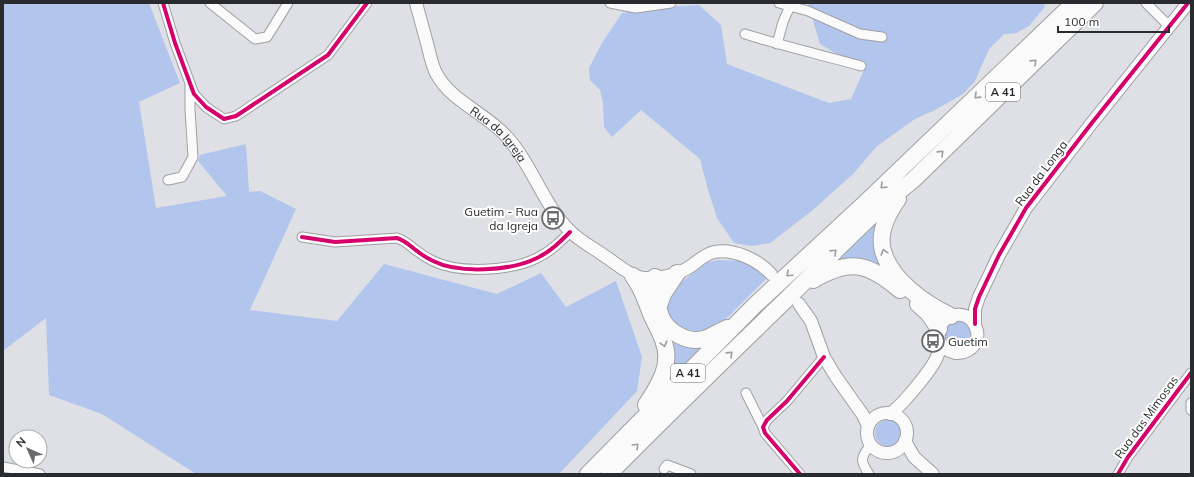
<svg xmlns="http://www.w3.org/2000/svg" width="1194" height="477" viewBox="0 0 1194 477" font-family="Mulish,sans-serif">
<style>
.green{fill:#b2c5ec}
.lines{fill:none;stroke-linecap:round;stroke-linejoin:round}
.street-casing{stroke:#9fa0a4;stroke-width:11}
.secondary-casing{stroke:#9fa0a4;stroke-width:14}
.highway-casing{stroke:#9fa0a4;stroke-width:18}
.street{stroke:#fafafb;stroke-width:9}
.secondary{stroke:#fafafb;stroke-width:12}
.highway{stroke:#fafafb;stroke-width:16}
.cycleway-casing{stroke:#fff;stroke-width:6}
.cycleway{stroke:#d6006c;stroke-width:4}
.oneway{stroke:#9c9d9f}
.labels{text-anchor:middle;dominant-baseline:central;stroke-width:4;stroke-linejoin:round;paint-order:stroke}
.shield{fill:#fff;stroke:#696b6d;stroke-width:1}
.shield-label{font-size:11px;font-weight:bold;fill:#292b2e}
.street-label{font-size:12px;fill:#292b2e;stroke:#fff}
.poi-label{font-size:12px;fill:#292b2e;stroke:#fff;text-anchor:end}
</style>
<rect width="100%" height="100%" fill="#dee0e5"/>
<path class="green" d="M3 3H149L180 83 139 102 156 208 227 196 198 161 200 155 246 144 249 192 260 191 296 209 250 310 337 321 384 264 497 294 541 273 566 307 616 281 642 357 637 391 559 474H196L102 414 49 395 46 318 3 351Z
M806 3H1045L1044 8 1029 26 1016 33 1004 34 989 49 975 81 963 94 935 110 915 119 877 146 854 173 813 210 770 243 752 246 734 243 717 218 708 190 700 159 641 110 612 137 604 127 603 103 600 90 590 80 589 68 602 43 622 13 665 7 699 5 721 25 727 64 829 103 851 99 864 70 820 44 808 4Z
M884 216 889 273 833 264Z
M719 260 744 261 767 278 721 324 701 332 691 333 681 328 674 323 667 314 666 299 673 288 708 262Z
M945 334a13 13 0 1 1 26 0a13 13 0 1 1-26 0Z
M668 336 710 342 667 384Z
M875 433a13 13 0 1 1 26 0a13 13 0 1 1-26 0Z"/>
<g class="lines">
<g class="street-casing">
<path id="street" d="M163 3 175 43 194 94 206 107 224 119 236 116 328 55 367 3
M210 3 255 39 267 37 288 3
M610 3 636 8 671 3
M779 3 808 11 860 34 882 37
M1146 3 1169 26
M745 34C783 46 822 55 861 66
M777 44 783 22 790 6
M168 180 182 177 193 157 190 110V86
M302 237 335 242 397 238C406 241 410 246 417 251 422 255 427 258 433 261 459 274 511 271 537 258 550 252 560 242 570 232
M746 393 763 427
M1191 403V410
M3 467 40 474
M664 469 667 465 691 474
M800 474 765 433 763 427 767 420 787 401 824 357
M869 474C860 461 860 457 871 445
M1118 474 1128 457 1191 373"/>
</g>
<g class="secondary-casing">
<g id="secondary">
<path id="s1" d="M416 3C420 18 424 32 428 47 430 55 432 65 436 73 451 102 486 113 507 137 533 166 543 205 571 232 581 242 594 248 606 257 616 263 627 274 639 277 654 281 678 275 691 266 698 261 705 254 714 252 734 248 758 260 771 274"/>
<path d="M799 304 811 321 824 357 836 377 863 415 868 426"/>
<path d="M975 324V309L979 297 999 255 1026 208 1091 124 1188 3"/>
<circle cx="887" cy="433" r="20"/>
<path d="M890 414C902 405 934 368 938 354 941 343 935 331 943 322 951 312 968 312 974 324 988 346 955 367 939 341"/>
<path d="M905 441 914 457 933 474"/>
</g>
</g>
<g class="highway-casing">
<path id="highway" d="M898 199C888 213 878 233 883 251 891 280 925 304 951 316
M633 276C643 289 645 299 651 314 655 323 660 331 663 340 673 364 659 385 646 405
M655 277C657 289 657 302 660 314 666 332 689 345 707 338 714 335 720 331 727 328
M813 280C850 258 868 263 900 290
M918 304 928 313 939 329
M659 306 663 294 677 273
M588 474 755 305 865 203 1074 3
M609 474C670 412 732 352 794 292 833 254 870 214 913 180L1095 3"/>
</g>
<use href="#street" class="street"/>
<use href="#secondary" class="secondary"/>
<use href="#highway" class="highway"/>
<g class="cycleway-casing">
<path id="cycleway" d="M163 3 175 43 194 94 206 107 224 119 236 116 328 55 367 3
M302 237 335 242 397 238C406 241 410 246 417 251 422 255 427 258 433 261 459 274 511 271 537 258 550 252 560 242 570 232
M975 324V309L979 297 999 255 1026 208 1091 124 1188 3
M800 474 765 433 763 427 767 420 787 401 824 357
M1118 474 1128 457 1191 373"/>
</g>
<use href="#cycleway" class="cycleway"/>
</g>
<defs><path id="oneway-chevron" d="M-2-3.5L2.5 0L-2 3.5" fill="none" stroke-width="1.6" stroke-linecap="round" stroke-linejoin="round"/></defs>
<g class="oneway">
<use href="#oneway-chevron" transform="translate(1034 62) rotate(-44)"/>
<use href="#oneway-chevron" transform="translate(977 96) rotate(136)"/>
<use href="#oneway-chevron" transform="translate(941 153) rotate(-44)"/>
<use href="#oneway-chevron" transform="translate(883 186) rotate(136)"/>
<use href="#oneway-chevron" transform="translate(834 252) rotate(-44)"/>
<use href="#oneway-chevron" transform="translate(884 252) rotate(-106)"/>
<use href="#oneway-chevron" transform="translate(789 274) rotate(137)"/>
<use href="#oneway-chevron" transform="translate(664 344) rotate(74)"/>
<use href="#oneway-chevron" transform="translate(730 354) rotate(-44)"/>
<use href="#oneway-chevron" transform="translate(636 446) rotate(-45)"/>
</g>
<defs>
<g id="bus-ring" transform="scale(1.15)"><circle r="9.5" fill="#fff" stroke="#686a6e" stroke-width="1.5"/><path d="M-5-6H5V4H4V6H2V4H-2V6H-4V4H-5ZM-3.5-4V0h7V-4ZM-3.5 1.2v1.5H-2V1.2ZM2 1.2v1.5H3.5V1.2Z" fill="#686a6e"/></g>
</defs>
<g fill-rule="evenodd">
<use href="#bus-ring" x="553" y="218"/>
<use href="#bus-ring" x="933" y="341"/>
</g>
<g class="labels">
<g class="shield">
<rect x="986" y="83" width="34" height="18" rx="3"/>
<rect x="671" y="364" width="34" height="18" rx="3"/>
</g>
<g class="shield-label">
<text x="1003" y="92">A 41</text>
<text x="688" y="373">A 41</text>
</g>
<g class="street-label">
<text stroke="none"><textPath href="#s1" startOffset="161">Rua da Igreja</textPath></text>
<text transform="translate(1041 173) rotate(-53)">Rua da Longa</text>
<text transform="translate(1146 417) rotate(-54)">Rua das Mimosas</text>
</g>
<g class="poi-label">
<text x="538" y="211">Guetim - Rua<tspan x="538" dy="14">da Igreja</tspan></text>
<text x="948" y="341" text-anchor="start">Guetim</text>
</g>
</g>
<rect width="1194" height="477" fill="none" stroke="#292b2e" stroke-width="8"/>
<g transform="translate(28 449) rotate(315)"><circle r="19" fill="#ffffff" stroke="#a9aaab"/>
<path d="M0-3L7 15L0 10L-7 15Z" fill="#686a6e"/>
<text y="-6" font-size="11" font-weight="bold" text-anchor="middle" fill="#292b2e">N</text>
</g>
<path d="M1058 26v6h111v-6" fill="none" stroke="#292b2e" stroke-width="2"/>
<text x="1064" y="26" font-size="12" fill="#292b2e" stroke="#ffffff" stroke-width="3" paint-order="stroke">100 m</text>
</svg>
